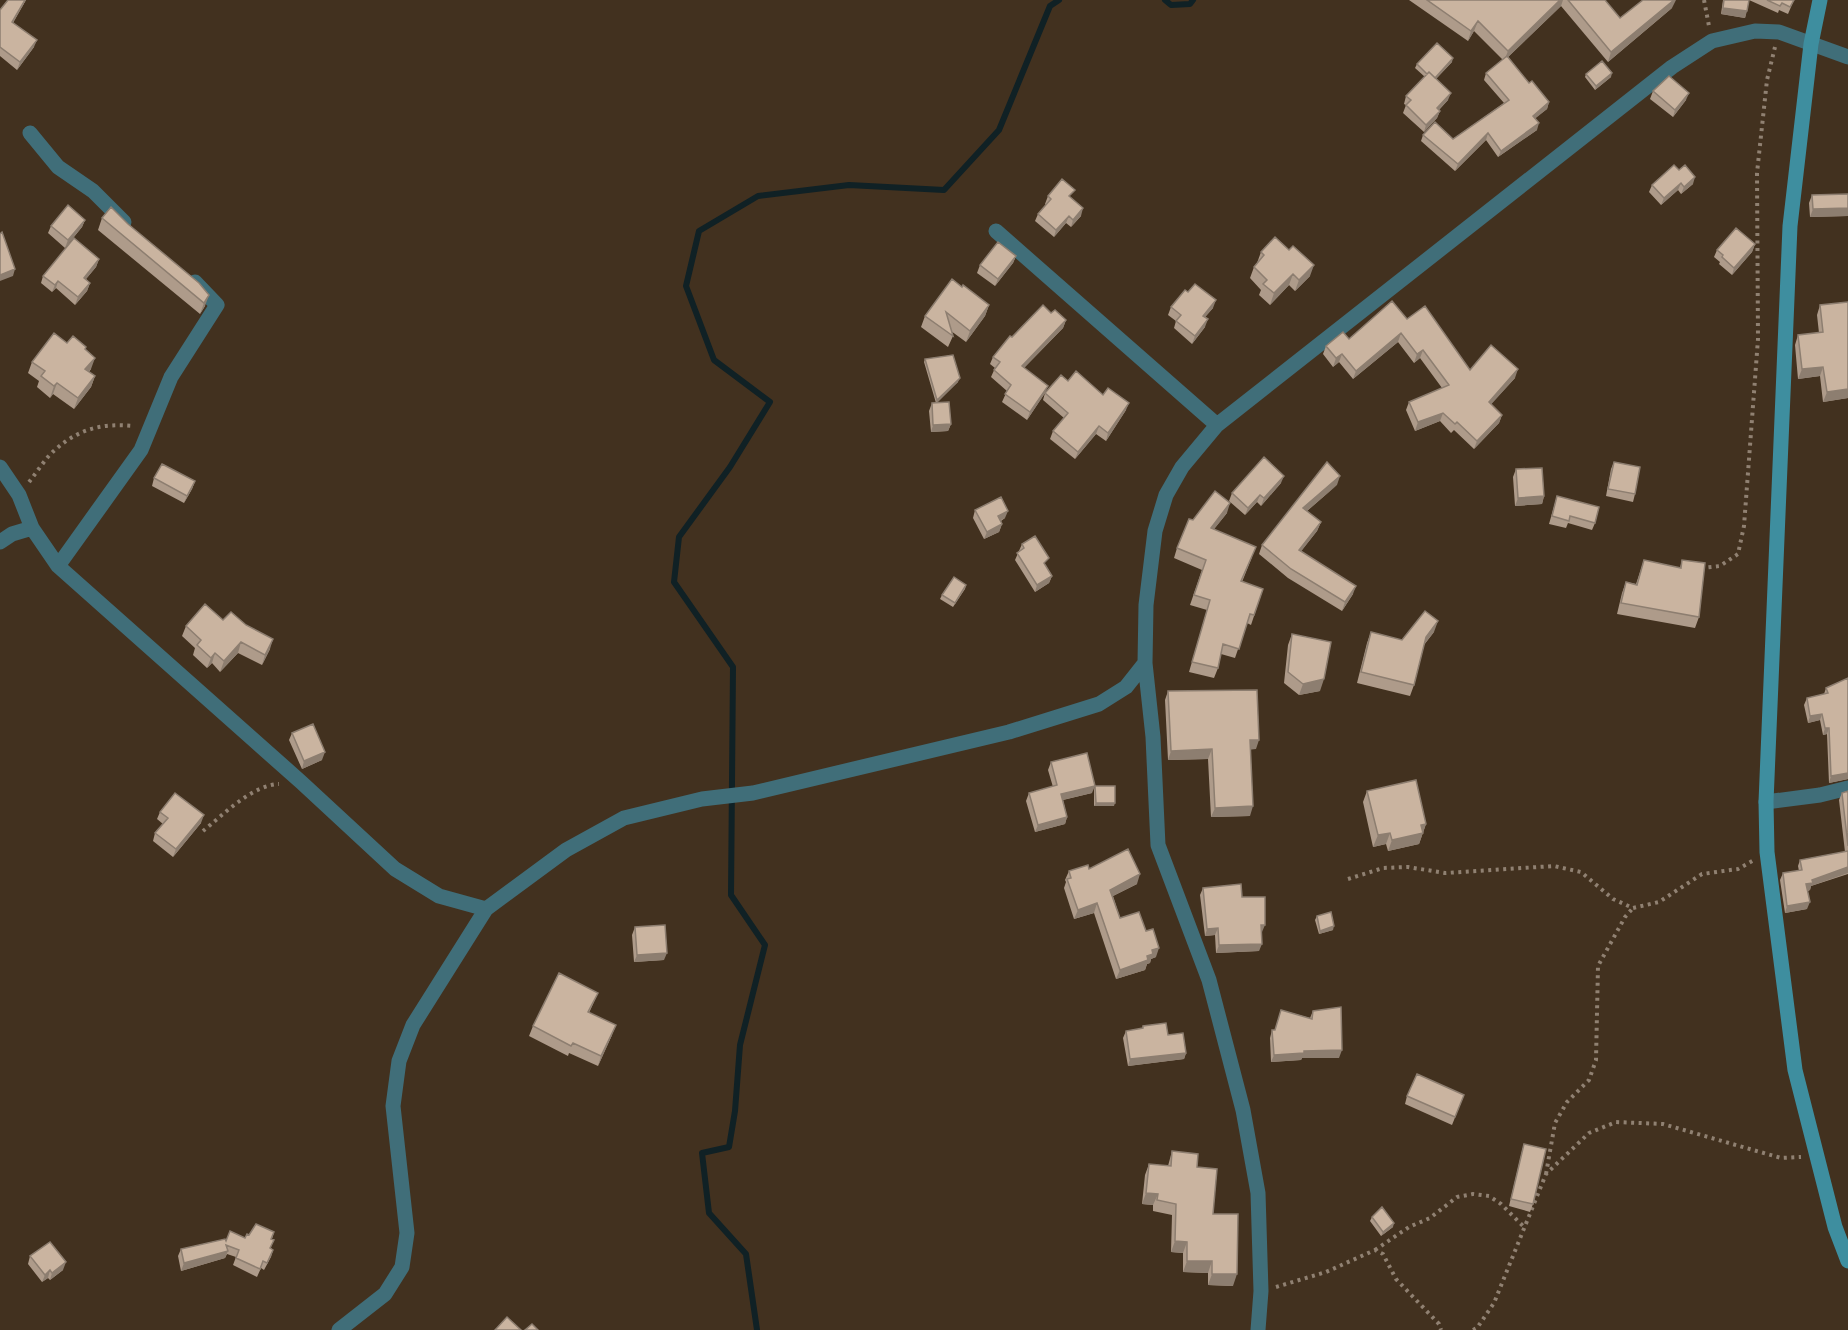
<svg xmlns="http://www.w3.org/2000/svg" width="1848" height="1330" viewBox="0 0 1848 1330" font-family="Lora,serif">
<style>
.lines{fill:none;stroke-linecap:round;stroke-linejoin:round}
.stream{stroke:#102125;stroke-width:6}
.path{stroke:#908172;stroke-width:4;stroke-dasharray:3 4.5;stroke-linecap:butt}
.minor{stroke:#406e79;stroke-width:15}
.secondary{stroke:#3e8e9f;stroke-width:15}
.wall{fill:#ae9b8a}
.shaded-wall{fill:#8d7e70}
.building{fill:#cab4a0;stroke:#8d7e70;stroke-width:1.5}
</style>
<rect width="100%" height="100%" fill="#42311f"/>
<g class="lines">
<path class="stream" d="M1165 0 1171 5 1190 4 1193 0
M757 1330 746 1254 709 1213 702 1153 729 1147 735 1111 740 1045 765 945 731 895 733 667 674 582 679 537 730 467 770 402 714 360 686 286 699 231 758 196 849 185 944 190 999 130 1050 6 1059 0"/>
<path class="path" d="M1704 0 1709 26
M29 482C38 471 46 457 56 449 80 428 104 423 134 426
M1701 568 1720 566 1738 554 1744 526 1758 339 1757 173 1767 80 1775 47
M203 831C223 815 252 785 279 784
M1348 879 1383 868 1408 867 1445 873 1554 866 1581 872 1613 899 1633 908 1659 902 1702 874 1738 869 1754 860
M1546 1174 1555 1123 1567 1102 1589 1080 1596 1060 1598 966 1625 917 1633 908
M1375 1250 1409 1227 1430 1218 1457 1197 1473 1194 1489 1196 1501 1204 1525 1228
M1276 1287 1326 1272 1375 1250 1383 1254 1396 1279 1439 1324 1441 1330
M1473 1330 1477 1328 1494 1303 1546 1174 1589 1133 1616 1122 1663 1124 1781 1158 1801 1157"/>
<path class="minor" d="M30 133 58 167 93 191 124 222
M996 231 1217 425
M0 467 19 495 32 528 58 566 301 782 395 869 439 896 486 909
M0 542 12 534 32 528
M58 566 141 450 171 377 217 305 195 282
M1145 663 1153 737 1158 845 1209 980 1243 1110 1258 1193 1261 1291 1258 1330
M1766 802 1820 795 1848 788
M339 1330 385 1294 402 1267 407 1233 393 1106 399 1061 413 1025 486 909 566 850 624 818 702 799 753 793 1009 732 1099 704 1126 687 1145 663 1146 605 1155 531 1166 495 1182 467 1217 425 1672 67 1712 41 1755 31 1779 32 1848 57"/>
<path class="secondary" d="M1820 0 1811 44 1790 226 1766 802 1767 852 1795 1070 1835 1227 1848 1261"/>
</g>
<path class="wall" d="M26 0 13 23 34 47 17 70 0 56V10Z
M1409 0H1605L1620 18 1672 8 1608 62 1561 6 1508 57 1529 83 1549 102 1547 109 1535 118 1537 130 1498 157 1486 140 1455 171 1421 141 1423 135 1453 139 1504 103 1484 80 1486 73 1503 60 1474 31 1468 41Z
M1723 0H1749L1745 18 1721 14Z
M1749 0H1794L1788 14 1779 10 1778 13Z
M1452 62 1436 79 1448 100 1439 110 1440 111 1437 118 1424 132 1403 113 1406 105 1404 104 1406 96 1425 77 1415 68 1417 64Z
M1586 74 1611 77 1595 90 1585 77Z
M1653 91 1686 100 1673 117 1650 99Z
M1674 165 1693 184 1681 194 1678 190 1661 205 1649 192 1652 185Z
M1848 194V216L1810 217 1809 203 1812 195Z
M1048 196 1071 198 1081 216 1071 227 1066 223 1054 237 1035 221 1038 214 1046 205 1045 204Z
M102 218 128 224 199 283 205 306 200 314 98 230Z
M85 220 82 227 65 248 48 233 51 226Z
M1755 244 1752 252 1732 275 1719 264 1720 262 1714 257 1717 250Z
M1261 252 1310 276 1295 291 1289 285 1270 305 1259 295 1261 290 1250 278 1254 267 1257 263Z
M1016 256 1013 263 995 286 977 273 980 265Z
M99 259 96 267 86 279 90 283 87 291 75 305 56 288 52 292 41 283 43 276Z
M962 287 989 305 985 316 966 342 951 331 953 336 948 347 921 327 925 316Z
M1848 302V398L1823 402 1820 376 1798 379 1795 345 1798 335 1819 333 1817 315 1820 305Z
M1171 307 1213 308 1205 317V327L1192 344 1174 328 1176 321 1168 315Z
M1051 313 1066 320 1063 328 1024 368 1046 393 1068 381 1103 395 1126 410 1106 441 1096 434 1075 459 1050 439 1053 431 1064 418 1043 400 1045 393 1027 420 1002 402 1007 391 991 377 995 368 990 364 993 357 1012 337Z
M1407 319 1470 370 1515 378 1491 404 1502 415 1499 423 1474 449 1454 430 1451 433 1440 421 1415 431 1406 410 1409 402 1442 388 1420 358 1414 363 1398 342 1353 379 1339 362 1333 367 1323 354 1326 346Z
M67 343 86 347 85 349 91 369 89 372 95 376 91 387 74 409 53 394 50 398 37 387 39 381 28 373 32 362Z
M925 359 958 382 936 403 951 424 948 431 931 432 929 411 932 403H936L924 362Z
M1614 462 1635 494 1633 502 1606 496 1611 469Z
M1516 469 1544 496 1542 504 1515 506 1513 477Z
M154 478 195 481 192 489 184 503 152 486Z
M1281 483 1261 506 1257 502 1245 515 1229 501 1232 493Z
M1337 485 1307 511 1321 522 1317 531 1301 551 1353 594 1342 611 1288 578 1259 554 1262 545Z
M1557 496 1595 523 1592 530 1568 523 1566 528 1549 524Z
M975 510 1005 518 1001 521 1002 524 999 532 984 539 973 518Z
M1227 513 1214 529 1252 557 1242 582 1263 589 1251 625 1247 623 1235 658 1221 654 1218 668 1214 678 1189 672 1207 610 1190 605 1202 570 1174 558 1177 548 1193 520Z
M1022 544 1046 566 1052 576 1049 583 1035 592 1015 560Z
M1644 560 1680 568 1682 560 1699 617 1695 628 1617 614 1622 593 1626 582 1636 584Z
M966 585 965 589 953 607 940 599 942 595Z
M223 620 270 649 262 665 238 653 220 672 212 663 207 668 193 655 195 648 182 636 186 626Z
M1371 632 1402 640 1434 632 1424 645 1414 685 1410 696 1357 683 1367 643Z
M1292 634 1320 691 1299 695 1284 683 1288 645Z
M1848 678V779L1829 783 1827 734 1823 735 1820 720 1808 723 1804 705 1807 698 1824 694 1826 688Z
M1168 691 1256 749H1251L1250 816 1211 817 1208 759 1168 760 1165 700Z
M292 733 322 760 302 769 289 740Z
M1051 762 1092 793 1063 800 1067 817 1065 824 1035 832 1026 801 1029 793 1053 787 1048 770Z
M1095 786 1114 806H1094V790Z
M1367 791 1426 824 1419 844 1388 851 1386 844 1373 847 1363 802Z
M1848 791V874L1811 886 1810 890 1808 891 1807 909 1785 913 1780 880 1783 873 1799 871 1798 866 1800 860 1845 852 1839 800 1842 793Z
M160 812 201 823 173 857 153 841 155 833 163 824 157 819Z
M1089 869 1137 884 1113 896 1120 918 1156 957 1151 959 1150 963 1147 964 1145 970 1116 979 1094 913 1074 919 1064 888 1066 882 1065 880 1069 871Z
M1203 888 1242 897 1262 932H1261L1259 951 1216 953 1215 935 1205 936 1200 895Z
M1317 916 1333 930 1319 934 1315 920Z
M635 927 664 960 634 962 632 935Z
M598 993 589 1013 612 1035 598 1066 569 1053 568 1056 529 1036 533 1026Z
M1281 1010 1310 1018 1313 1011 1339 1058H1302L1301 1060 1271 1062 1270 1038 1272 1030H1275Z
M1143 1026 1168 1035 1186 1053 1184 1059 1128 1066 1123 1038 1126 1031 1142 1029Z
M1464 1095 1452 1125 1405 1104 1407 1096Z
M1524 1144 1533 1204 1530 1212 1509 1206 1522 1151Z
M1172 1151 1197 1167 1213 1214 1233 1286 1208 1285V1273L1183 1272V1253L1171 1252 1172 1215 1153 1211V1205L1142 1204 1145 1175 1149 1164 1168 1166Z
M1372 1217 1393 1227 1381 1236 1370 1221Z
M274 1232 272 1239 271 1248 273 1250 271 1257 264 1270 261 1268 257 1277 233 1265 236 1257 227 1254 225 1258 181 1271 178 1256 181 1249 245 1238 249 1235Z
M30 1256 63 1270 50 1280 48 1278 42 1282 28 1264Z"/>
<path class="shaded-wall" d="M25 0H26L9 29 12 22Z
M1560 0H1563L1561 6 1504 61 1508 51Z
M1674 0H1676L1672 8 1608 62 1611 52Z
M1723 8 1747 11 1745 18 1721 14Z
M1478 21 1474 31 1468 41 1471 31Z
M37 40 34 47 17 70 20 62Z
M1453 58 1452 62 1432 83 1433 79Z
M1612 73 1611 77 1595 90 1596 86Z
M1451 93 1448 100 1434 115 1437 108Z
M1689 93 1686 100 1673 117 1675 110Z
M1549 102 1547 109 1531 122 1533 116Z
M1440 111 1437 118 1424 132 1426 125Z
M1539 123 1537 130 1498 157 1501 151Z
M1488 133 1486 140 1455 171 1458 164Z
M1695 177 1693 184 1681 194 1684 187Z
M1681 183 1678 190 1661 205 1664 198Z
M1083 208 1081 216 1071 227 1073 220Z
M1848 208V216L1810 217 1813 209Z
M1069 216 1066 223 1054 237 1056 230Z
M85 220 82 227 65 248 68 240Z
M1755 244 1752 252 1732 275 1734 268Z
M1016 256 1013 263 995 286 998 279Z
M99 259 96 267 81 285 84 278Z
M1314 265 1310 276 1295 291 1299 280Z
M15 269 13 276 0 281V275Z
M1293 274 1289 285 1270 305 1274 293Z
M58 281 56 288 52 292 55 285Z
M90 283 87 291 75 305 78 297Z
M209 295 205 306 200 314 204 303Z
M1216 300 1213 308 1200 323 1203 316Z
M989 305 985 316 966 342 970 331Z
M1208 319 1205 327 1192 344 1195 336Z
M1066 320 1063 328 1019 373 1022 366Z
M1401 333 1398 342 1353 379 1356 371Z
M1423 350 1420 358 1414 363 1417 354Z
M1342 354 1339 362 1333 367 1336 358Z
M95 358 91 369 81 380 85 369Z
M1823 367 1820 376 1798 379 1802 369Z
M1518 369 1515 378 1486 410 1489 402Z
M95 376 91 387 74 409 78 398Z
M960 378 958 382 936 404 937 400Z
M57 383 53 394 50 398 54 386Z
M1048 386 1045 393 1027 420 1030 412Z
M1848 389V398L1823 402 1827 392Z
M1129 403 1126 410 1106 441 1108 433Z
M1443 413 1440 421 1415 431 1418 422Z
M1502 415 1499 423 1474 449 1477 441Z
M951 424 948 431 931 432 933 425Z
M1099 426 1096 434 1075 459 1078 452Z
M1284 476 1281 483 1261 506 1264 498Z
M1340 476 1337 485 1300 517 1303 508Z
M195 481 192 489 184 503 187 496Z
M1260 495 1257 502 1245 515 1248 508Z
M1544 496 1542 504 1515 506 1518 498Z
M1230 503 1227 513 1207 538 1211 528Z
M1008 511 1005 518 995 523 998 516Z
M1321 522 1317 531 1296 558 1299 550Z
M1002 524 999 532 984 539 987 532Z
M1052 576 1049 583 1035 592 1037 585Z
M1356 586 1353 594 1342 611 1345 602Z
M1438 621 1434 632 1422 647 1426 637Z
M273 639 270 649 262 665 265 655Z
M241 642 238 653 220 672 224 661Z
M215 653 212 663 207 668 211 658Z
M1324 679 1320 691 1299 695 1303 684Z
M1822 714 1820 720 1808 723 1810 716Z
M1825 728H1829L1827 734 1823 735Z
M1250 740H1259L1256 749 1247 750Z
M1212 749 1208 759 1168 760 1171 751Z
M325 752 322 760 302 769 304 761Z
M1848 773V779L1829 783 1831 776Z
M1095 786 1092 793 1058 801 1061 794Z
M1096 803H1115L1114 806H1094Z
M1253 806 1250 816 1211 817 1215 808Z
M204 815 201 823 173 857 176 849Z
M1067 817 1065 824 1035 832 1038 825Z
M1426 824 1419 844 1388 851 1392 840 1421 825Z
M1390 833 1386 844 1373 847 1378 835Z
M1848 867V873L1811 886 1810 890 1804 891 1806 884 1812 880Z
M1140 874 1137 884 1107 899 1110 890Z
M1810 902 1807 909 1785 913 1787 906Z
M1097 903 1094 913 1074 919 1078 910Z
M1261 925H1265L1262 932H1258Z
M1334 926 1333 930 1319 934 1320 931Z
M1218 928 1215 935 1205 936 1207 929Z
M1262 944 1259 951 1216 953 1219 945Z
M1159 948 1156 957 1151 959 1150 963 1147 964 1145 970 1116 979 1120 970 1147 956 1152 950Z
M667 953 664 960 634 962 637 955Z
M616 1025 612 1035 598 1066 601 1056Z
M1342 1050 1339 1058H1302L1301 1060 1271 1062 1274 1055 1304 1051Z
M1186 1053 1184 1059 1128 1066 1130 1059Z
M1146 1193 1158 1194 1153 1205 1142 1204Z
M1394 1223 1393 1227 1381 1236 1383 1232Z
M1175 1241 1187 1242 1183 1253 1171 1252Z
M228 1251 225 1258 181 1271 184 1263Z
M1187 1261H1212L1208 1273 1183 1272Z
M66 1262 63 1270 50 1280 52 1273Z
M50 1270 48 1278 42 1282 45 1275Z
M1212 1274H1237L1233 1286 1208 1285Z"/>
<path class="building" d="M8 0H25L12 22 37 40 20 62 0 47V10Z
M1427 0H1560L1508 51 1478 21 1471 31Z
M1568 0H1605L1620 18 1643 0H1674L1611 52Z
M1724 0H1749L1747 11 1723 8Z
M1767 0H1794L1790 7 1782 3 1780 6Z
M1437 43 1453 58 1435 78 1429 72 1427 74 1417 64Z
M1507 56 1529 83 1532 81 1549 102 1533 116 1539 123 1501 151 1488 133 1458 164 1423 135 1435 122 1453 139 1509 100 1486 73Z
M1602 61 1612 73 1596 86 1586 74Z
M1429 72 1451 93 1437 108 1440 111 1426 125 1406 105 1411 100 1406 96Z
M1669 76 1689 93 1675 110 1653 91Z
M1674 165 1679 170 1685 165 1695 177 1684 187 1681 183 1664 198 1652 185Z
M1062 179 1075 190 1069 196 1083 208 1073 220 1069 216 1056 230 1038 214 1051 199 1048 196Z
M1848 194V208L1813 209 1812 195Z
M68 205 85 220 68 240 51 226Z
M111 207 128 224 199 283 209 295 204 303 102 218Z
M1736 228 1755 244 1734 268 1722 257 1723 255 1717 250Z
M2 232 15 269 0 275V234Z
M1275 237 1289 250 1293 246 1314 265 1299 280 1293 274 1274 293 1263 284 1267 280 1254 267 1264 255 1261 252Z
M74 238 99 259 84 278 90 283 78 297 58 281 55 285 43 276Z
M998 242 1016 256 998 279 980 265Z
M952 279 962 287 963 285 989 305 970 331 946 312 953 336 925 316Z
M1195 284 1216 300 1203 316 1208 319 1195 336 1176 321 1181 315 1171 307 1185 290 1188 292Z
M1392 301 1407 319 1425 306 1470 370 1491 345 1518 369 1489 402 1502 415 1477 441 1457 422 1455 424 1443 413 1418 422 1409 402 1449 385 1423 350 1417 354 1401 333 1356 371 1342 354 1336 358 1326 346 1343 332 1349 339Z
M1848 302V389L1827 392 1823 367 1802 369 1798 335 1823 332 1820 305Z
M1043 305 1051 313 1055 310 1066 320 1022 366 1048 386 1030 412 1005 394 1011 385 994 370 1000 362 993 357 1010 336 1012 337Z
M54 333 67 343 73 336 86 347 85 349 95 358 85 369 95 376 78 398 57 383 54 386 41 376 45 371 32 362Z
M953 355 960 378 937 400 925 359Z
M1076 371 1103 395 1108 388 1129 403 1108 433 1099 426 1078 452 1053 431 1068 413 1045 393 1061 375 1068 381Z
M949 402 951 424 933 425 932 403Z
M1264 457 1284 476 1264 498 1260 495 1248 508 1232 493Z
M1327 462 1340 476 1303 508 1321 522 1299 550 1356 586 1345 602 1291 569 1262 545Z
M1614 462 1640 467 1635 494 1608 489Z
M162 464 195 481 187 496 154 478Z
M1542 468 1544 496 1518 498 1516 469Z
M1215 491 1230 503 1211 528 1256 547 1241 581 1263 589 1254 615 1250 614 1239 649 1223 644 1218 668 1192 662 1210 600 1194 595 1206 560 1177 548 1189 519 1193 520Z
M1557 496 1599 507 1595 523 1570 516 1569 521 1552 516Z
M1001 497 1008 511 998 516 1002 524 987 532 975 510Z
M1035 536 1049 558 1044 563 1052 576 1037 585 1017 553 1024 548 1022 544Z
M1644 560 1681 568 1682 560 1705 563 1699 617 1621 603 1626 582 1637 585Z
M954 577 966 585 955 603 942 595Z
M205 604 223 620 231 612 246 625 273 639 265 655 241 642 224 661 215 653 211 658 197 645 201 640 186 626Z
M1425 611 1438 621 1426 637 1414 685 1361 672 1371 632 1402 640Z
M1292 634 1331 642 1324 679 1303 684 1288 672Z
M1848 678V773L1831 776 1829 728H1825L1822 714 1810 716 1807 698 1828 693 1826 688Z
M1257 690 1259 740H1250L1253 806 1215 808 1212 749 1171 751 1168 691Z
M313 724 325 752 304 761 292 733Z
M1087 753 1095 786 1061 794 1067 817 1038 825 1029 793 1057 785 1051 762Z
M1416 780 1426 824 1421 825 1423 833 1392 840 1390 833 1378 835 1367 791Z
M1095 786H1115V803H1096Z
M1848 791V846L1842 793Z
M175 793 204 815 176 849 155 833 168 818 160 812Z
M1128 849 1140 874 1110 890 1120 918 1139 912 1146 931 1153 929 1159 948 1152 950 1153 954 1147 956 1148 960 1120 970 1097 903 1078 910 1067 879 1071 878 1069 871 1088 865 1089 869Z
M1848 851V867L1812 880 1813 883 1806 884 1810 902 1787 906 1783 873 1802 870 1800 860Z
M1241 884 1242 897H1265V925H1261L1262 944 1219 945 1218 928 1207 929 1203 888Z
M1331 912 1334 926 1320 931 1317 916Z
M665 925 667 953 637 955 635 927Z
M559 973 598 993 588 1012 616 1025 601 1056 573 1043 571 1046 533 1026Z
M1341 1007 1342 1050 1304 1051V1053L1274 1055 1272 1030H1275L1281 1010 1312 1019 1313 1011Z
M1166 1023 1168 1035 1183 1033 1186 1053 1130 1059 1126 1031 1143 1028V1026Z
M1417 1074 1464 1095 1455 1117 1407 1096Z
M1524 1144 1546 1149 1533 1204 1511 1199Z
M1172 1151 1198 1154 1197 1167 1217 1169 1213 1214H1238L1237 1274H1212V1261H1187V1242L1175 1241 1176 1204 1157 1200 1158 1194 1146 1193 1149 1164 1171 1166Z
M1382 1207 1394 1223 1383 1232 1372 1217Z
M256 1224 274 1232 271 1239 274 1240 270 1248 273 1250 267 1263 263 1261 260 1269 236 1258 239 1250 226 1245 228 1251 184 1263 181 1249 225 1239 226 1241 230 1231 245 1238 247 1234 249 1235Z
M50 1242 66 1262 52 1273 50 1270 45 1275 30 1256Z
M507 1317 521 1330H495Z
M532 1324 538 1330H525Z"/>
</svg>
